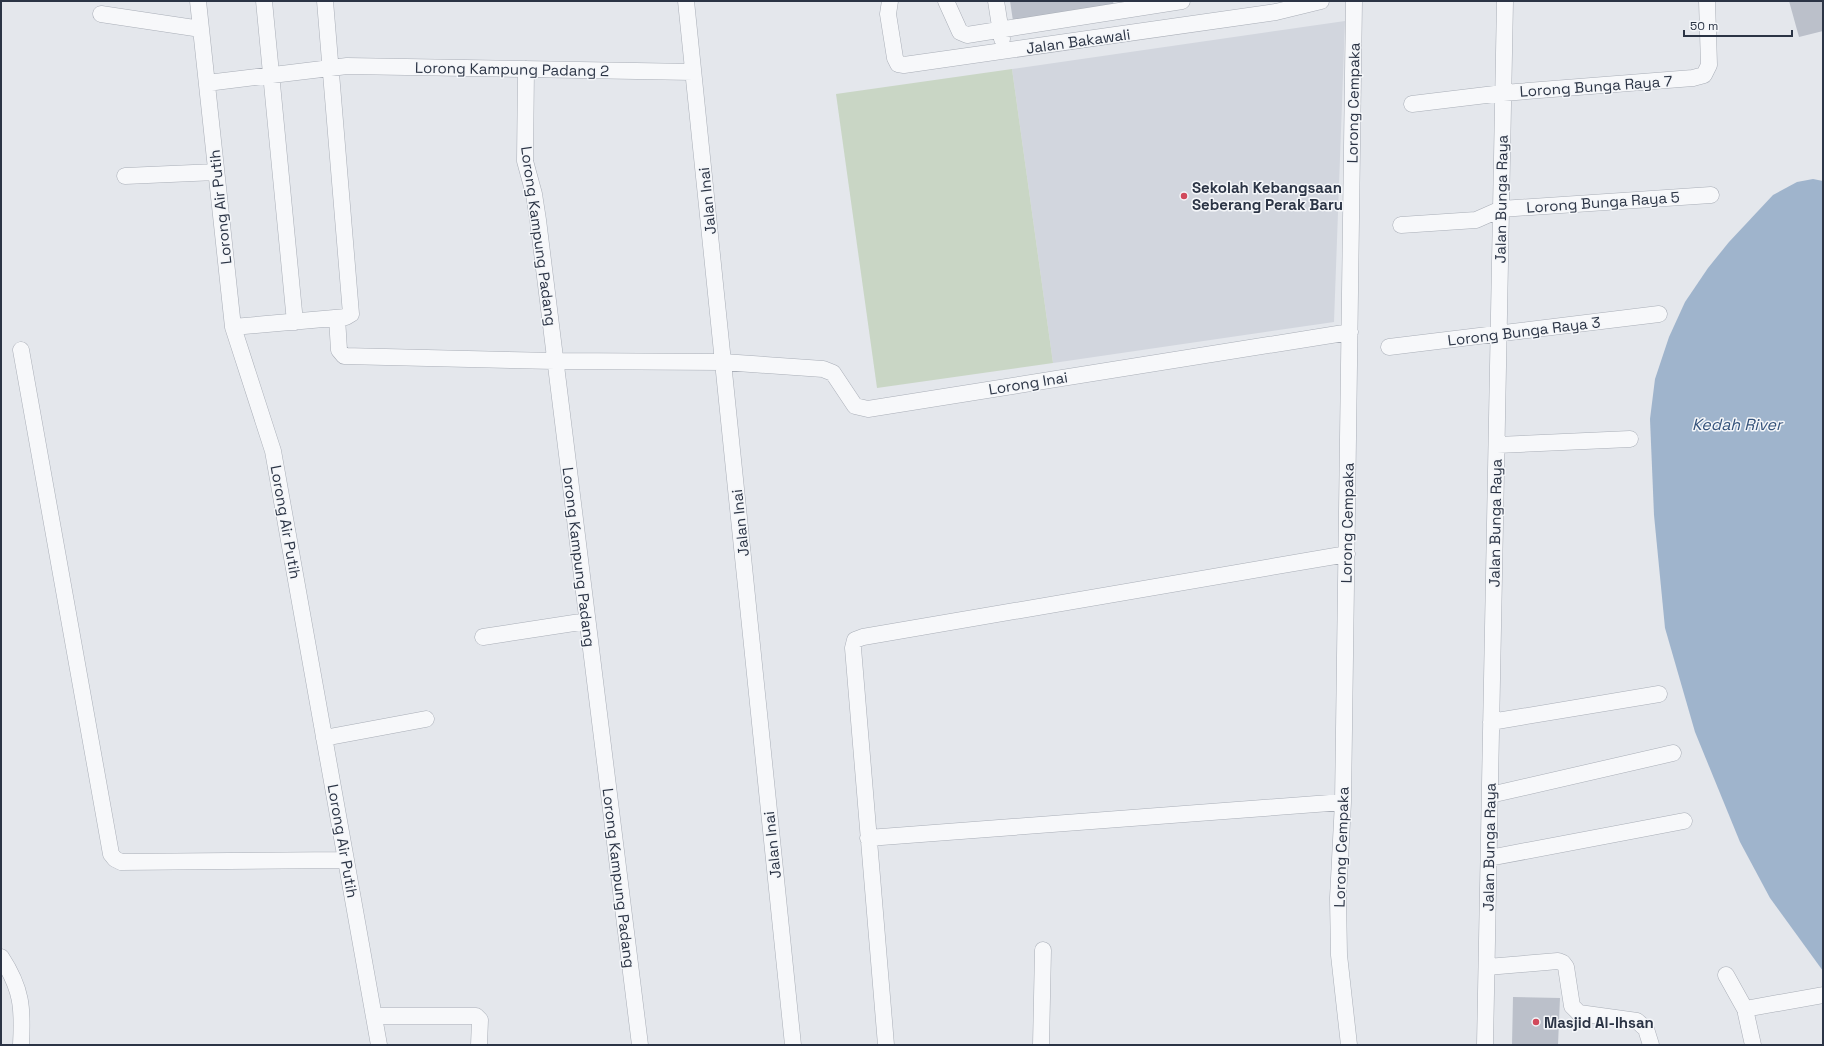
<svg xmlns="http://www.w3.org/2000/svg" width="1824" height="1046" viewBox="0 0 1824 1046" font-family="'Space Grotesk',sans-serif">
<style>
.built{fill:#d2d6de}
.green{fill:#c9d6c5}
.water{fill:#9fb4cc}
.building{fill:#bbc0ca}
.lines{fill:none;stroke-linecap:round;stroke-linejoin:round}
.minor-casing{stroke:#a9aeb7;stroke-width:17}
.minor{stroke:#f7f8fa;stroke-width:16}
.poi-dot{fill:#d1495b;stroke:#f4f6f9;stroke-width:1.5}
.labels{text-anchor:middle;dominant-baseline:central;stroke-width:3;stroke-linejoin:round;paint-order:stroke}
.street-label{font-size:15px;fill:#2b3445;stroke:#f4f6f9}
.poi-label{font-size:15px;font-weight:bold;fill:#2b3445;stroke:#f4f6f9;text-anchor:start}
.water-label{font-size:16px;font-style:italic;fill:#34527a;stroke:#f4f6f9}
</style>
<rect width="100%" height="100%" fill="#e4e7ec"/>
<path class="built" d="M1345 21 1334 322 1053 363 1012 69Z"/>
<path class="green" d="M1012 69 1053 363 877 388 836 94Z"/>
<path class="water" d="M1813 179 1823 181V971L1770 898 1740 842 1695 732 1665 628 1654 515 1650 419 1655 379 1669 337 1685 302 1708 268 1729 242 1773 195 1797 182Z"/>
<path class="building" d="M1010 1H1113L1114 7 1013 21Z
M1789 1H1823V31L1799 37Z
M1513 997 1560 998 1558 1045H1512Z"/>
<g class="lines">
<g class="minor-casing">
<path id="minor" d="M198 1 233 327 273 451 379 1045
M264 1 295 322
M686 1 793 1045
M890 1 888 14 895 58 898 64 904 65 1276 12 1321 1
M946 1 960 32 967 35 1182 1
M996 1 1002 39
M101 14 201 29
M526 69 525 161 534 194 538 220 640 1045
M207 83 347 66 693 72
M1412 104 1503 93 1693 78 1704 75 1709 65 1707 1
M125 176 216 172
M1401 225 1476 220 1501 209 1711 195
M337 318 339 350 344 356 555 361 723 362 823 369 833 373 855 406 868 409 1350 332
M233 327 346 317 351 314 325 1
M1389 347 1659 314
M21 350 111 854 115 859 121 862 346 860
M1497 445 1630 439
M483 637 587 621
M1491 722 1659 694
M324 738 426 719
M1490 795 1673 753
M868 838 1343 802
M1489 858 1684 821
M1 957C22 989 23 1008 21 1045
M1487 967 1558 961 1563 963 1566 967 1572 1006 1579 1013 1637 1021 1646 1029 1651 1045
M1726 975 1745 1009 1753 1045
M1745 1009 1823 995
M374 1016H476L480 1020 479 1045
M886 1045 853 648 855 640 863 637 1347 554
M1041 1045 1043 950
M1349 1045 1339 955 1338 898 1343 802 1354 1
M1485 1045 1505 1"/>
</g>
<use href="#minor" class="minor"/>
</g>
<g class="poi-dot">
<circle cx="1184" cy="196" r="4"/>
<circle cx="1536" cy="1022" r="4"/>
</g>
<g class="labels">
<g class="street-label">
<text transform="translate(1078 41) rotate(-8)">Jalan Bakawali</text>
<text transform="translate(512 69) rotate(1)">Lorong Kampung Padang 2</text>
<text transform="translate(1596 86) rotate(-4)">Lorong Bunga Raya 7</text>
<text transform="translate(1353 103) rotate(-89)">Lorong Cempaka</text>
<text transform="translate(1501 199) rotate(-89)">Jalan Bunga Raya</text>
<text transform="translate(707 201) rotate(-96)">Jalan Inai</text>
<text transform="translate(1603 202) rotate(-4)">Lorong Bunga Raya 5</text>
<text transform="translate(220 207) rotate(-96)">Lorong Air Putih</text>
<text transform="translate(539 236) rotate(82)">Lorong Kampung Padang</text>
<text transform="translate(1524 331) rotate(-7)">Lorong Bunga Raya 3</text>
<text transform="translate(1028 383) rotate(-9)">Lorong Inai</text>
<text transform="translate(286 522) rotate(80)">Lorong Air Putih</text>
<text transform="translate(740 523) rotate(-96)">Jalan Inai</text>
<text transform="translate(1347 523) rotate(-89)">Lorong Cempaka</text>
<text transform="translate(1495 523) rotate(-89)">Jalan Bunga Raya</text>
<text transform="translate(579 557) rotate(83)">Lorong Kampung Padang</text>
<text transform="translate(343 841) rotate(80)">Lorong Air Putih</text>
<text transform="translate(772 845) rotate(-96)">Jalan Inai</text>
<text transform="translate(1341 847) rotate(-88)">Lorong Cempaka</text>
<text transform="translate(1489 847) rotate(-89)">Jalan Bunga Raya</text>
<text transform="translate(619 878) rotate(83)">Lorong Kampung Padang</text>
</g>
<g class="poi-label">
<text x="1192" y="187">Sekolah Kebangsaan<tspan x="1192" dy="17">Seberang Perak Baru</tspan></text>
<text x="1544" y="1022">Masjid Al-Ihsan</text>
</g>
<g class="water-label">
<text x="1737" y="424">Kedah River</text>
</g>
</g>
<rect width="1824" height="1046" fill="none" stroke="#2b3445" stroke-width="4"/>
<path d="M1684 30v6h108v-6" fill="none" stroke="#2b3445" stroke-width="2"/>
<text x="1690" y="30" font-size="12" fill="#2b3445" stroke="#f4f6f9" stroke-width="3" paint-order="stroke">50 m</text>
</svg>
